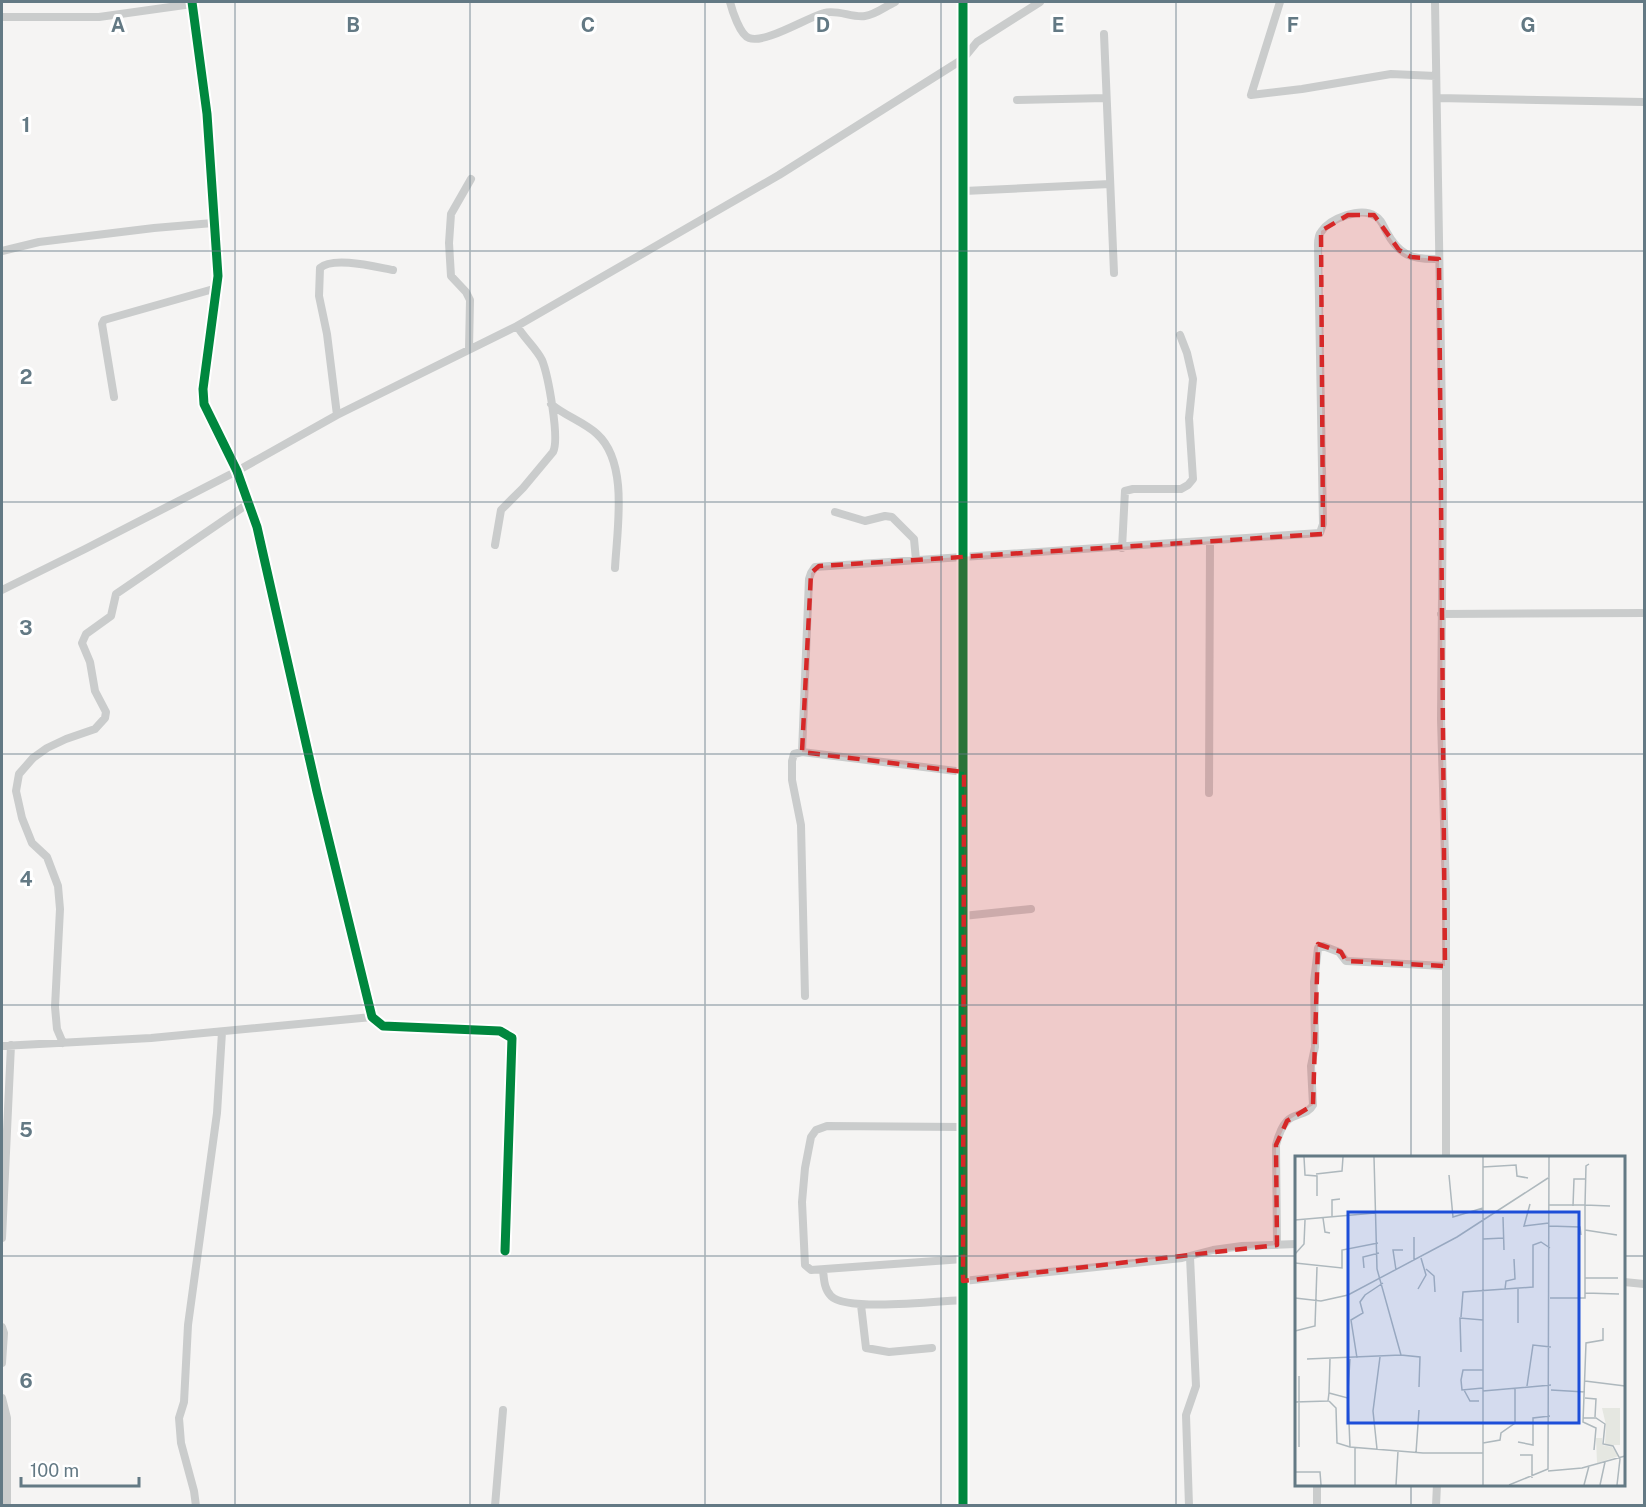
<svg xmlns="http://www.w3.org/2000/svg" width="1646" height="1507" viewBox="0 0 1646 1507" font-family="'Public Sans',sans-serif">
<style>
.lines{fill:none;stroke-linecap:round;stroke-linejoin:round}
.minor{stroke:#cacccc;stroke-width:8}
.tertiary{stroke:#cacccc;stroke-width:9}
.cycleway-casing{stroke:#fff;stroke-width:13}
.cycleway{stroke:#00873e;stroke-width:9}
.marked{fill:#d62828;fill-opacity:0.2;stroke:#d62828;stroke-width:4.5;stroke-dasharray:12 8;stroke-linejoin:round}
.grid{fill:none;stroke:#637984;stroke-width:1.5;stroke-opacity:0.55}
.inset-road{fill:none;stroke:#aeb8bd;stroke-width:1.5}
.view{fill:#1d4ed8;fill-opacity:0.15;stroke:#1d4ed8;stroke-width:3}
.inset-edge{fill:none;stroke:#637984;stroke-width:3}
.grid-label{font-size:20px;text-anchor:middle;font-weight:bold;fill:#637984;stroke:#fff;stroke-width:6;stroke-linejoin:round;paint-order:stroke}
</style>
<rect width="100%" height="100%" fill="#f5f4f3"/>
<g class="lines">
<path class="minor" d="M192 2 207 114 218 276 203 389 204 404 237 471 257 527 317 792 372 1017 383 1026 500 1031 512 1038 505 1251
M730 2C732 10 740 35 749 38 765 44 806 18 824 13 837 9 852 18 865 16 875 15 886 6 895 2
M1280 2 1251 95 1302 89 1391 74 1436 76
M1435 2 1443 476 1441 719 1446 892V1158
M2 17H99L192 4
M1104 34 1114 273
M1437 98 1644 102
M1017 100 1106 98
M964 191 1110 184
M2 251 39 242 154 228 213 223
M469 349 470 300 466 292 451 276 449 243 451 214 471 179
M114 397 102 324 104 320 217 288
M551 404C565 416 584 422 597 434 629 463 617 529 615 568
M337 415 327 334 319 296 320 268C333 256 376 267 393 270
M835 512 865 521 885 516 892 517 914 539 916 560
M495 545 501 510 523 488 553 452C560 439 548 375 542 360 536 348 524 338 517 326
M1122 548 1125 491 1133 489H1181L1188 485 1193 479 1189 418 1193 379 1187 353 1180 335
M2 590 85 549 237 471 337 415 517 326 779 175 963 59 977 42 1040 2
M1441 614 1644 613
M802 752 809 579 811 573 815 567 1320 533 1323 524 1318 245C1318 241 1318 235 1321 232 1330 218 1361 207 1375 216 1381 219 1383 225 1386 231 1399 255 1411 260 1439 259
M1209 793 1210 542
M963 916 1031 909
M805 996 801 825 792 780V761L794 754 802 752 964 772
M63 1043 57 1029 55 1007 60 909 58 886 47 857 32 843 22 818 16 791 19 774 33 758 47 748 66 739 95 729 105 718 106 712 95 691 90 662 82 643 86 634 111 616 116 594 249 503
M2 1046 151 1038 372 1017
M962 1127 827 1126 816 1130 811 1137 805 1168 802 1202 805 1265 811 1270 963 1259
M2 1238 11 1045
M1277 1245 1276 1145C1278 1137 1281 1127 1287 1121 1295 1113 1308 1115 1313 1105L1311 1066 1315 1047 1314 982 1318 948 1323 946 1339 952 1346 961 1445 966
M823 1270C824 1279 824 1289 831 1296 846 1312 939 1301 964 1300
M963 1281 1182 1258 1213 1250 1242 1246 1296 1244
M1624 1282 1644 1284
M861 1305 866 1348 889 1352 932 1348
M2 1327 4 1333 2 1363
M2 1398 7 1418V1506
M196 1506 194 1491 181 1443 179 1418 184 1402 188 1325 217 1113 222 1032
M495 1506 503 1410
M1189 1506 1186 1415 1196 1386 1190 1257
M1317 1506V1484
M1436 1506 1437 1484"/>
<path class="tertiary" d="M963 1506V2"/>
<g class="cycleway-casing">
<path id="cycleway" d="M192 2 207 114 218 276 203 389 204 404 237 471 257 527 317 792 372 1017 383 1026 500 1031 512 1038 505 1251
M963 1506V2"/>
</g>
<use href="#cycleway" class="cycleway"/>
</g>
<path class="marked" d="M1348 215H1374L1399 250 1411 257 1439 259 1445 966 1346 961 1341 952 1318 944 1313 1105 1287 1121 1276 1145 1277 1245 963 1281 964 772 802 752 811 573 819 566 1323 534 1321 231Z"/>
<path class="grid" d="M235 2V1506M470 2V1506M705 2V1506M941 2V1506M1176 2V1506M1411 2V1158M2 251H1644M2 502H1644M2 754H1644M2 1005H1644M2 1256H1296M1624 1256H1644M1411 1484V1506"/>
<g transform="translate(1295 1156)">
<rect width="330" height="330" fill="#f5f4f3"/>
<path d="M307 252H325V289H310L311 269ZM301 282H307V289L317 291 324 300 302 307Z" fill="#e5e7e1"/>
<path class="inset-road" d="M9 1 10 19 22 20V40M79 1 82 113 106 199 125 201 124 231M188 11 221 9 222 20 233 22M21 18 47 15 48 1M154 19 158 61 188 52M235 48 229 70 254 67M254 49H290L291 10 294 8M278 50 279 23H290M37 60V44L45 43M208 61 209 94M28 62 30 76 35 77M0 64 80 57M254 70 285 71 286 79M290 74 322 79M188 83 209 82M0 98 9 88 10 64M119 105V81M0 107 47 112V94L83 87M69 112 68 101 84 97M131 113 139 120 140 136M101 114 98 94H108M290 122H323M123 133 131 119 126 102M210 133 211 125 220 123 219 103M290 137 324 138M0 142 26 145 53 139 162 81 253 22M255 142H290V49L315 50M166 161 168 136 238 131V89L246 86 255 92M223 167V132M0 175 20 170 22 111M166 196 165 162 188 164M62 202 56 164 68 157 65 146 70 139 88 127M12 203 106 199M188 214H168L166 224 167 234 188 232M4 220V291M290 225 330 230M232 230 238 189 256 191M169 234 175 245H184M256 234 290 236M53 235 55 203M188 235 256 229M34 237 35 203M290 242 301 243 300 261M34 245 41 252 42 287 55 291M0 246 33 245 34 237 53 242 55 291 128 297H188M288 262H301L310 268 308 288 318 290 325 303 322 329M223 286 238 289V262L255 260M188 287 205 284 206 277 220 267V232M82 293 78 255 85 201M299 294 301 272 288 266 291 187 308 184V172M121 297 124 254M225 299H237V322M253 315 287 312 330 300M0 316H25L26 329M60 329V292M101 329 103 295M188 329V1M214 329 253 313 254 1M289 329 294 310M305 329 310 306"/>
<path class="view" d="M53 56H284V267H53Z"/>
<rect width="330" height="330" class="inset-edge"/>
</g>
<g class="grid-label">
<text x="118" y="32">A</text>
<text x="353" y="32">B</text>
<text x="588" y="32">C</text>
<text x="823" y="32">D</text>
<text x="1058" y="32">E</text>
<text x="1293" y="32">F</text>
<text x="1528" y="32">G</text>
<text x="26" y="132">1</text>
<text x="26" y="384">2</text>
<text x="26" y="635">3</text>
<text x="26" y="886">4</text>
<text x="26" y="1137">5</text>
<text x="26" y="1388">6</text>
</g>
<rect width="1646" height="1507" fill="none" stroke="#637984" stroke-width="6"/>
<path d="M21 1477v9h118v-9" fill="none" stroke="#637984" stroke-width="3"/>
<text x="30" y="1477" font-size="18" fill="#637984" stroke="#ffffff" stroke-width="4.5" paint-order="stroke">100 m</text>
</svg>
